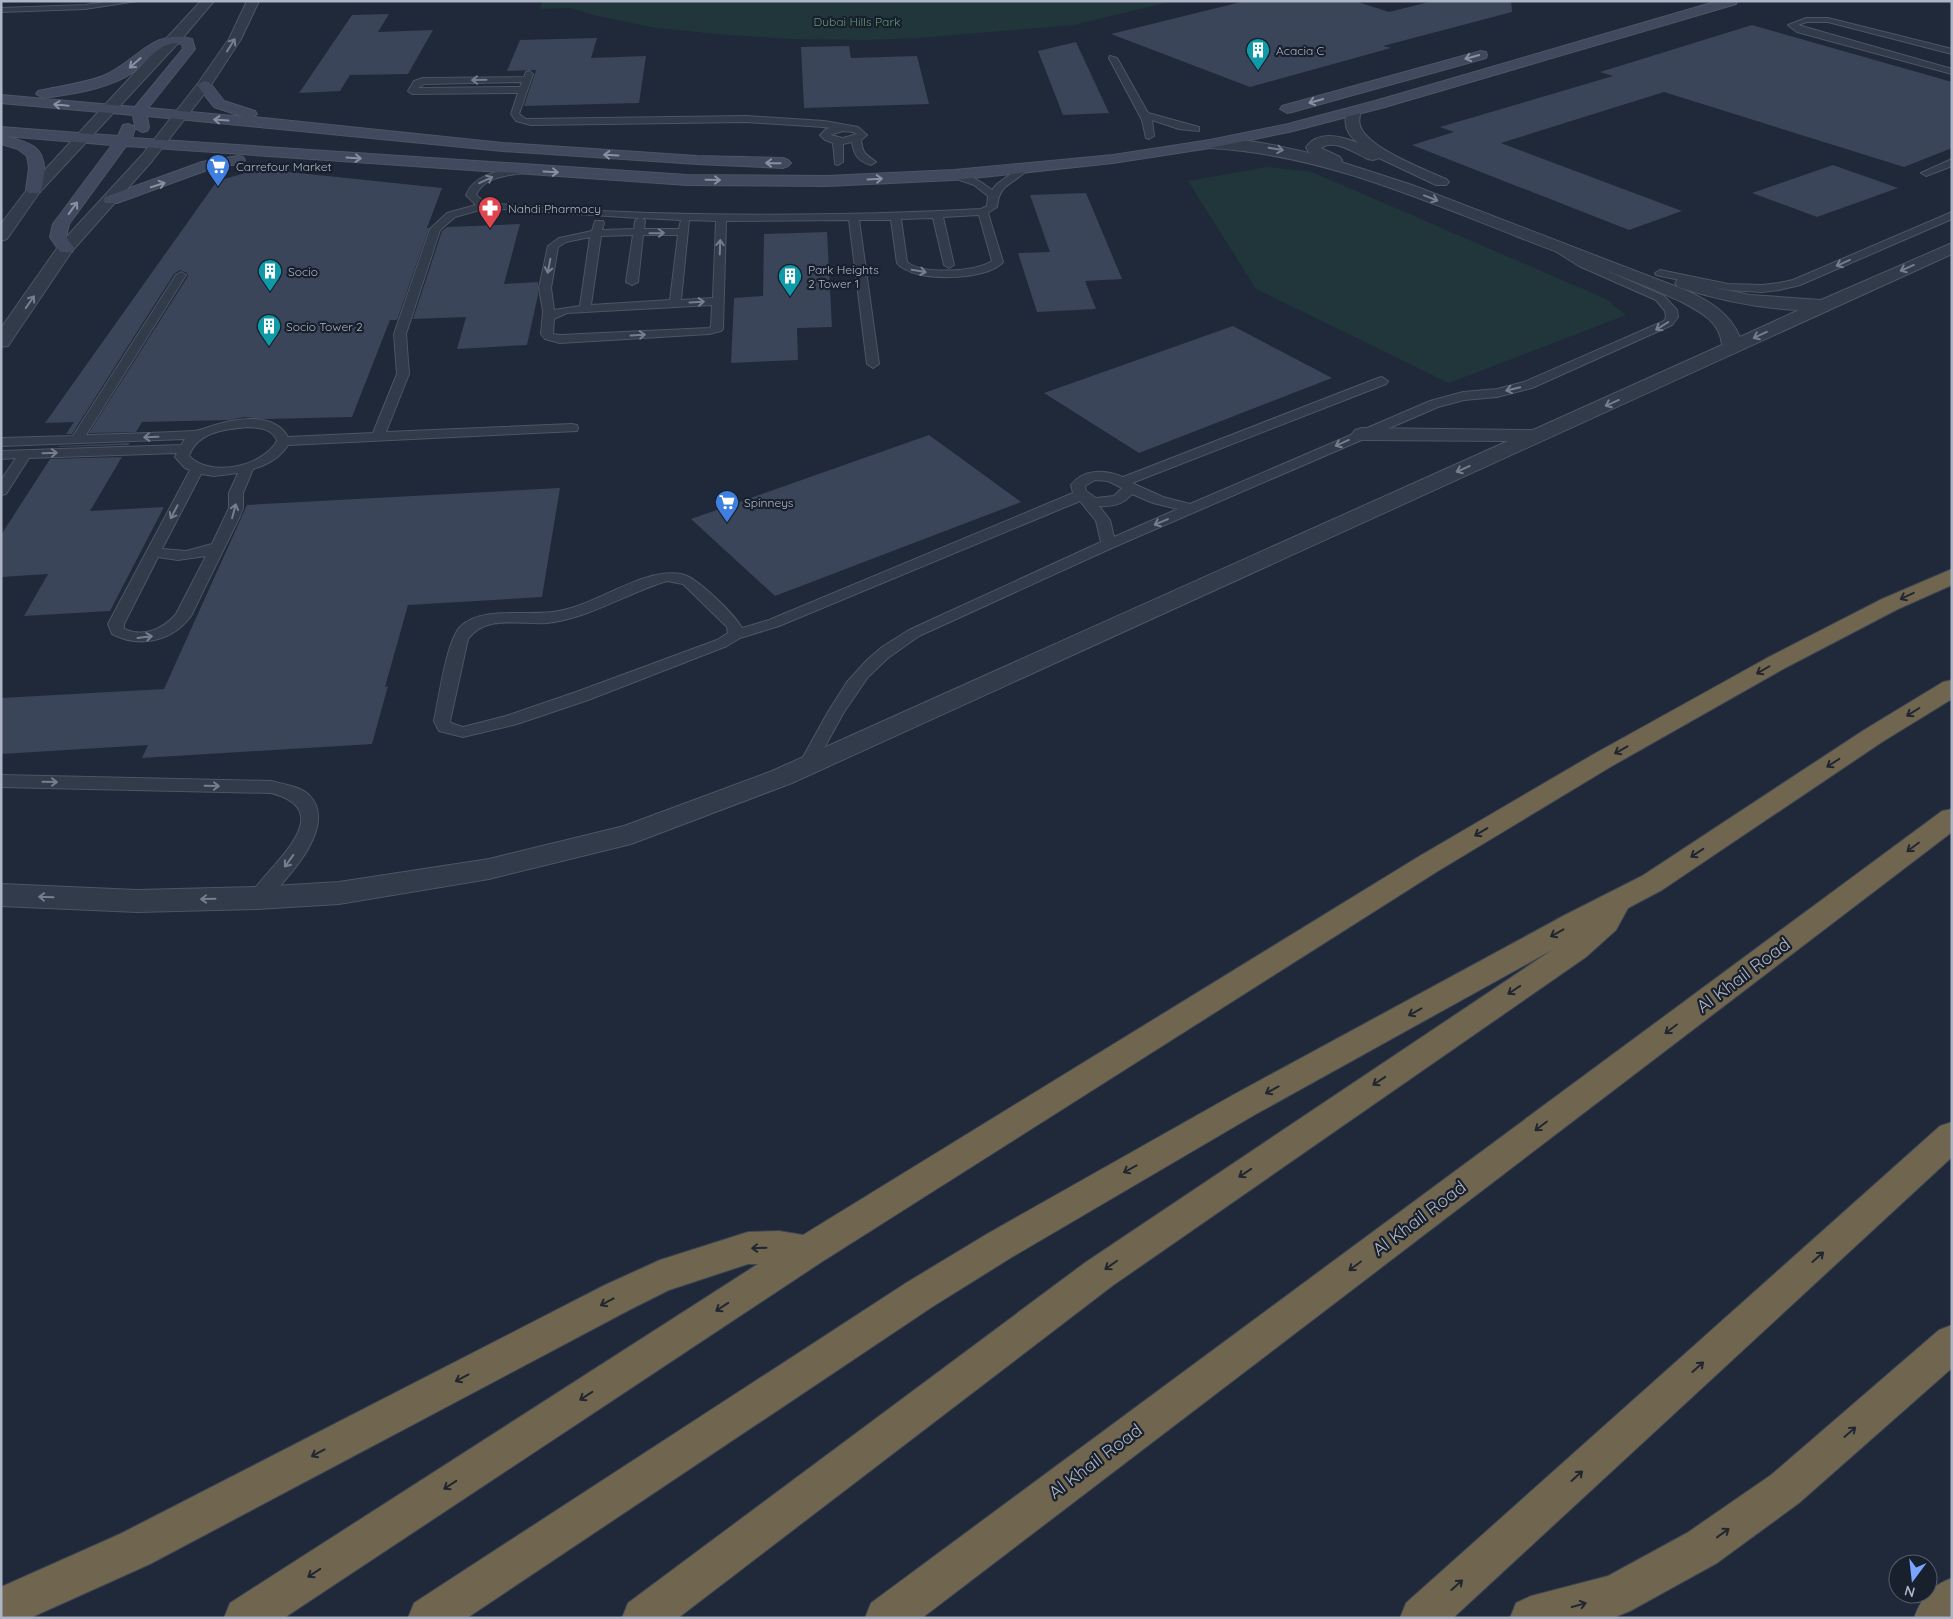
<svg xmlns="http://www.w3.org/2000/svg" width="1953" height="1619" viewBox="0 0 1953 1619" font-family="Quicksand,sans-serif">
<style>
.green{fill:#21363a}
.building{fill:#3a4559}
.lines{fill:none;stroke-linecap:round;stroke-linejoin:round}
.service-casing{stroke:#4d5564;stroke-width:2}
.minor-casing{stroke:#4d5564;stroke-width:2}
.tertiary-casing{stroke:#4d5564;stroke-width:2}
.secondary-casing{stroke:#4d5564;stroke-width:2}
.motorway-casing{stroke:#3d4554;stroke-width:2}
.service{fill:#323b49;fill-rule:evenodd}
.minor{fill:#323b49;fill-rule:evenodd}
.tertiary{fill:#323b49;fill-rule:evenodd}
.secondary{fill:#40495d;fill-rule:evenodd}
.motorway{fill:#70654f;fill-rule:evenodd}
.oneway{stroke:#767e8e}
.oneway2{stroke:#878fa1}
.oneway3{stroke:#212731}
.labels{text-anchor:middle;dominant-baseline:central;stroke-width:4.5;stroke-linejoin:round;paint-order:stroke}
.far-park-label{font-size:12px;fill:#639872;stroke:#18202e}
.far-poi-label{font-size:12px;fill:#adb5c6;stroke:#18202e;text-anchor:start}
.near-street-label{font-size:18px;fill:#adb5c6;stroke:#18202e}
</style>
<rect width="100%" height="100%" fill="#1f2939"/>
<path class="green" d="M542 1H1174L1073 25 920 38 864 40 790 39 717 34 656 28 593 15 570 8 540 9Z
M1267 167 1312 172 1606 299 1626 315 1449 383 1256 289 1188 181Z"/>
<path class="building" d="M1245 1H1355L1389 12 1433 1H1511L1512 12 1383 46 1391 48 1250 87 1111 34Z
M389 14 378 32 433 30 408 74 350 75 340 91 299 93 352 15Z
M1752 25 1952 82V148L1904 167 1664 92 1501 143 1682 211 1629 230 1412 145 1454 132 1440 127 1613 76 1600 72Z
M597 38 591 58 646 56 639 103 524 106 536 70 507 71 520 40Z
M1076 42 1109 113 1063 115 1038 51Z
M849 46 851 58 917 56 929 104 804 108 801 47Z
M1833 165 1898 188 1817 217 1752 193Z
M260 169 442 188 427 228H429L397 320H390L352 417 266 419 244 417 229 420 142 422 136 432 89 433 188 276 187 273 180 270 174 274 72 434H66L74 422 45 423 217 181Z
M1086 193 1122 279 1085 281 1096 309 1037 312 1018 253 1050 252 1030 195Z
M520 224 504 284 538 282V295L527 345 457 349 466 317 413 319 442 231 447 227Z
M827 232 832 327 797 328 798 360 731 363 734 298 763 296 764 234Z
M1233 326 1332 378 1139 453 1044 393Z
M929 435 1021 502 775 596 691 519Z
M130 443 128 445 58 447 59 446Z
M122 457 90 511 164 507 110 611 24 616 48 574 1 577V535L50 459Z
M560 488 542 597 408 605 385 687 388 686 372 744 142 758 148 745 1 754V698L164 689 247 505Z"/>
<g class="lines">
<g class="service-casing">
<path id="service" d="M113 1H137L85 9 1 12V8L85 5Z
M1806 18H1828L1952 49V54L1828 22H1807L1798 25 1952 69V74L1797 32 1788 25Z
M1110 56 1117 58 1148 113 1199 127V131L1179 129 1152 120 1154 136 1149 139 1146 138 1142 120 1109 58Z
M529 71 533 74 519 114 526 119 746 116 824 121 858 127 867 135 861 140C863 155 865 153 876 162L871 165C858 161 854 155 852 142L843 144V162L838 165 835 164 833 143 825 140 820 135 826 129 830 128 824 127 746 122 531 125 516 121 511 114 518 93 412 94 408 91 414 81 423 78 524 77 526 72ZM522 82 520 87 418 88 424 84ZM843 131 853 132 857 134 843 138 830 135Z
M1952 159V166L1926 176 1921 173Z
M524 167 527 168V172C509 176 485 175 476 195L483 201 491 203C543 209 597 211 650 213 760 216 871 215 981 209L987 206 988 196 974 185 951 177V173C964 171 982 182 992 190L997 184 1019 168 1022 167 1027 170C1013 185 999 183 997 207L988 213 1003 262C987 281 912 283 897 263L891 220H859L879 364 873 368 867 364 849 220 726 221 723 329 721 331 709 334 560 343 545 339 541 334 543 311 539 288 548 246 559 238 592 231 595 221H603L604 223 602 230 634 229 635 221 639 218 487 208 455 217 440 230 406 334 409 374 386 432 572 424 577 425 578 428 577 431 288 445C280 458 267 465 253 469L243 493V508L240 516 191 616C172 642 139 648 112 634L108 624 190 470 185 468 175 457 177 453 29 458 6 494 1 495V480L16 458 1 459V451L181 445 185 439 1 446V438L73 436 176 275 181 272 186 275 86 435C122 434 157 433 193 431 200 431 208 427 215 425 237 418 274 412 288 437L373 433 397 374 394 334 430 229 447 213 476 205 466 195C476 172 502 171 524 167ZM979 215 992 261C977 272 922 275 907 262L901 219 933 218 944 265 949 268 954 265 943 217ZM642 218 681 220 679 229H644L645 221ZM689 220 716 221 713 298 681 300ZM633 235 626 282 632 285 638 282 643 235H678L670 300 591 305 601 236ZM590 237 580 306 554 310 551 288 558 247 566 242ZM712 305 711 327 709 328 560 335 553 334 554 319 567 313ZM248 427C260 428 272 428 277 441 262 467 210 478 189 456 197 432 225 429 248 427ZM238 473 229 493V508L212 544 186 551 162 549 201 474 214 476ZM206 556 176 614C163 629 144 638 124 629V624L158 557 178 560Z
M1952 212V219L1800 285 1779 290 1762 292 1728 290 1656 275 1655 273 1660 270 1728 284 1762 285 1779 283 1793 280Z
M1556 244 1587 262 1664 296 1677 310 1678 317 1672 325 1532 388 1497 397 1464 400 1438 407 1114 547 919 636 888 658 868 677 844 712 812 770 806 772 800 770 798 766 828 712 847 682 867 660 882 647 909 630 1101 542 1096 521 1080 501 779 626 740 638 727 646 588 700 517 724 463 737 439 731 434 721C439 698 446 643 460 627 481 605 531 617 559 611 599 604 641 568 681 574 696 576 734 614 742 628L769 620 1073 493 1071 485C1084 468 1106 470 1123 477L1378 378 1382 377 1388 381 1386 384 1132 483 1163 497 1190 504 1430 401 1463 392 1497 389 1524 382 1664 321 1666 317 1665 311 1656 300 1579 266 1552 249 1551 247ZM1095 480 1108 481 1122 488 1114 496 1096 498 1086 491 1085 486ZM1132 494 1153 503 1178 509 1114 537 1110 520 1099 506C1112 507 1124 504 1132 494ZM667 581 683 584 727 627 728 633 717 640 576 692 506 716 463 727 451 723 450 721 468 639C487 614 520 625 547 623 590 618 627 593 667 581Z
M1 775 271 781C283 784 298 786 308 794 341 825 285 881 264 903L257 905 250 903 248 898C264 869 344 812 271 793L1 787Z"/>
</g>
<g class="minor-casing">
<path id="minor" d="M1354 107 1361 111C1359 117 1358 124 1362 130 1374 150 1425 170 1446 179L1449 182 1446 185H1436L1379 158 1373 160 1368 159C1355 153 1334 138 1321 148L1340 157 1342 160 1341 162 1412 185 1685 290C1709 301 1729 312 1740 337L1799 310C1757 308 1718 300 1678 287L1675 283 1678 279 1684 278 1721 289 1750 295 1821 300 1952 243V254L792 783 631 844 489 879 339 904 257 909 137 912 1 906V884L137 890 257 887 339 882 489 859 624 826 772 771 1508 441 1362 440 1355 438 1352 434 1355 430 1362 428 1533 430 1722 345C1720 322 1701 312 1682 302 1628 277 1571 258 1516 236 1416 197 1318 154 1210 148L1205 147 1203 144 1205 141C1231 134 1282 147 1309 153L1306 147C1318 130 1341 136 1358 143 1347 134 1343 125 1347 111Z"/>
</g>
<g class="tertiary-casing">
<path id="tertiary" d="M201 1H214L180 41 39 193 7 239 1 241V224L29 187Z
M247 1H259L241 39 209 88 152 161 72 251 8 346 1 347V328L60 244 142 155 199 82 229 39Z"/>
</g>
<g class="secondary-casing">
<path id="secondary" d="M1718 1H1738L1736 4 1385 107 1289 132 1210 148 1113 163 954 180 827 186 687 185 126 146 69 224 66 237 74 248 72 252H60L50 237 53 224 112 145 5 136C28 142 46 146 44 174 43 180 43 188 39 193H29L26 190 29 168 27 156 18 149 1 144V127L118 136 123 125 128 124 135 127 133 115 1 103V95L135 107 183 49 182 44C162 39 147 61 133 72 111 88 77 93 51 97L43 98 36 94 38 91C60 86 82 84 103 76 137 62 152 28 192 39L195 49 148 108 244 117 214 107 197 85 204 81 209 82 224 101 255 111 257 114 253 117 503 143 697 156 783 158 788 160 791 163 788 166 783 168 697 164 503 151 147 116 149 128 147 131 142 132 135 128 132 138 687 175 827 176 954 170 1113 155 1210 140 1288 124 1375 101Z
M1481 51 1486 52 1487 55 1486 58 1292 112 1287 113 1280 109 1282 106Z
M238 156 243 157 245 160 243 163 210 169 117 203H105L103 200 105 197 202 162Z"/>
</g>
<g class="motorway-casing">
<path id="motorway" d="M1952 569V585L1898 609 1785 668 1612 766 1438 871 820 1263 284 1618H224L230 1603 758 1264H748L669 1290 631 1309 150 1564 30 1618H1V1587L120 1534 605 1285 660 1260 748 1232 779 1231 803 1235 1418 857 1594 754 1767 658 1882 599Z
M1952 680V699L1882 742 1662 890 1628 908 1616 930 1586 957 1112 1286 678 1618H622L628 1603 1086 1262 1552 950 1256 1114 1012 1257 932 1307 467 1618H408L414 1603 906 1283 987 1234 1233 1095 1565 915 1642 876 1864 730 1943 682Z
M1952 809V832L922 1618H865L871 1603 1942 811Z
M1952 1122V1157L1453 1618H1400L1406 1603 1940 1126Z
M1952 1325V1368L1799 1503 1717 1563 1630 1611 1615 1617 1510 1618 1516 1603 1531 1596 1608 1576 1687 1533 1771 1475 1939 1330Z
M1952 1578V1618H1914C1922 1597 1931 1586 1952 1578Z"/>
</g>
<use href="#service" class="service"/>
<use href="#minor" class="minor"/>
<use href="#tertiary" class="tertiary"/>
<use href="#secondary" class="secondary"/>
<use href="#motorway" class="motorway"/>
</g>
<defs><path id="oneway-shaft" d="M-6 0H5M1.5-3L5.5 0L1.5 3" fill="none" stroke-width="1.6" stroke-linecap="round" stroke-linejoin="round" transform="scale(1.25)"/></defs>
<g class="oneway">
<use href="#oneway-shaft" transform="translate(231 45) rotate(-58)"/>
<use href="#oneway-shaft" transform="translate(479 80) rotate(179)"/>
<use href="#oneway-shaft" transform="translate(1276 149) rotate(10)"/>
<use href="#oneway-shaft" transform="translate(486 180) rotate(-25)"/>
<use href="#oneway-shaft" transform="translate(1431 198) rotate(21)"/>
<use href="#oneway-shaft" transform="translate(657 233) rotate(-1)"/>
<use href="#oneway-shaft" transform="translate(720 247) rotate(-88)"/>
<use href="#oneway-shaft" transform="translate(1843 263) rotate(156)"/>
<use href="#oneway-shaft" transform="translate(549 266) rotate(101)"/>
<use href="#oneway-shaft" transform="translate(1907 268) rotate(156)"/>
<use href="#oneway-shaft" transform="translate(919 271) rotate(9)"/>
<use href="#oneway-shaft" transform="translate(30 302) rotate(-55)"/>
<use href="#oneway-shaft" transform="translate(697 302) rotate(-3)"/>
<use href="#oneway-shaft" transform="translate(1662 326) rotate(148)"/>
<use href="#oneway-shaft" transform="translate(638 335) rotate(-3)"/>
<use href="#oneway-shaft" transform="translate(1760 335) rotate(155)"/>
<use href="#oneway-shaft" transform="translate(1513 389) rotate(167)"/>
<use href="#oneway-shaft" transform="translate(1612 403) rotate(156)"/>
<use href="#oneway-shaft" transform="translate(151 437) rotate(178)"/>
<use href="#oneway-shaft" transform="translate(1342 443) rotate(156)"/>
<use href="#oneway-shaft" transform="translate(50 453) rotate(-2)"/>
<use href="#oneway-shaft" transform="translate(1463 469) rotate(156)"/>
<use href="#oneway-shaft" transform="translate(234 511) rotate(-75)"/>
<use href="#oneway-shaft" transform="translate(174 512) rotate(118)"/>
<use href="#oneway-shaft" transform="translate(1161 522) rotate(157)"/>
<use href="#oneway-shaft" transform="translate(145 637) rotate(-7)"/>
<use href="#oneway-shaft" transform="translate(50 782) rotate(1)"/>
<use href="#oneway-shaft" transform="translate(212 786) rotate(1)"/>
<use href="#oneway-shaft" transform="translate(289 861) rotate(126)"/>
<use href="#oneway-shaft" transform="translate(46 897) rotate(-178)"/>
<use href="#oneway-shaft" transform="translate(208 899) rotate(179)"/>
</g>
<g class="oneway2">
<use href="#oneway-shaft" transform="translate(1472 57) rotate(164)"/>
<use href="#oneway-shaft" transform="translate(135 63) rotate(139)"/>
<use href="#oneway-shaft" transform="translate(1316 101) rotate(164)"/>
<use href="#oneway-shaft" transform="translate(61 105) rotate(-174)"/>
<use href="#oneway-shaft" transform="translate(221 120) rotate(-176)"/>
<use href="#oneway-shaft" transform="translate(611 155) rotate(-177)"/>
<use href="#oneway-shaft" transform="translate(354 158) rotate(4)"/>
<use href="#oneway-shaft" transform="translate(773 163) rotate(-179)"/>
<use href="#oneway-shaft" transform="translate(551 172) rotate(3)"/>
<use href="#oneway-shaft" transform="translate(875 179) rotate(-3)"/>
<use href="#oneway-shaft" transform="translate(713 180) rotate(1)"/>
<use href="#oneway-shaft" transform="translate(158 185) rotate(-18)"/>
<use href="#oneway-shaft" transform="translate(73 208) rotate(-54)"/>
</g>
<g class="oneway3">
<use href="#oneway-shaft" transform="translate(1907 596) rotate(155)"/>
<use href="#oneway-shaft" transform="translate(1763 670) rotate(150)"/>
<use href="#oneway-shaft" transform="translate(1913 712) rotate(148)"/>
<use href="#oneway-shaft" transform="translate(1621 750) rotate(151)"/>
<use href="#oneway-shaft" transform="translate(1833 763) rotate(147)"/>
<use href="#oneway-shaft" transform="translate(1481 832) rotate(149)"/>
<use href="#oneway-shaft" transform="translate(1913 847) rotate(143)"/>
<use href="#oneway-shaft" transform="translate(1697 853) rotate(147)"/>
<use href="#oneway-shaft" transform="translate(1557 933) rotate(151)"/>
<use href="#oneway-shaft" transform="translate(1514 990) rotate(146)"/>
<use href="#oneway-shaft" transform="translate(1415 1012) rotate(151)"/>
<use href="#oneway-shaft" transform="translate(1671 1029) rotate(143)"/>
<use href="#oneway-shaft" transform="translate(1379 1081) rotate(146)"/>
<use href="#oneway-shaft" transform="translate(1272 1090) rotate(151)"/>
<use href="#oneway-shaft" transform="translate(1541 1126) rotate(143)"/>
<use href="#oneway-shaft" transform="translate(1130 1169) rotate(151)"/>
<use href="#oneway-shaft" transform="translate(1245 1173) rotate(146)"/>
<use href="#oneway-shaft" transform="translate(759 1248) rotate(178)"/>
<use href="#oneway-shaft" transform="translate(1818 1257) rotate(-42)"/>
<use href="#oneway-shaft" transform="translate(1111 1265) rotate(145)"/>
<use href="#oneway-shaft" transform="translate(1355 1266) rotate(143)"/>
<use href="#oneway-shaft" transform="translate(607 1302) rotate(152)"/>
<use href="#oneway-shaft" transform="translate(722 1307) rotate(147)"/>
<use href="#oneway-shaft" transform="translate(1698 1367) rotate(-42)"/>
<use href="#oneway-shaft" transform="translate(462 1378) rotate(152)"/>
<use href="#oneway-shaft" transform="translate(586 1396) rotate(147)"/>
<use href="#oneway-shaft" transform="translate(1850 1432) rotate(-41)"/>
<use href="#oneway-shaft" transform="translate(318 1453) rotate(152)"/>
<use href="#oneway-shaft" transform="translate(1577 1476) rotate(-42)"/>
<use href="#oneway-shaft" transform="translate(450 1485) rotate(147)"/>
<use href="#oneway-shaft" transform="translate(1723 1533) rotate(-36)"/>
<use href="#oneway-shaft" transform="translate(314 1573) rotate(147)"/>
<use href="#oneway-shaft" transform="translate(1457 1585) rotate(-42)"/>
<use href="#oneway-shaft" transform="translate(1579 1605) rotate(-15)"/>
</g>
<defs>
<g id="building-pin" transform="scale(1.25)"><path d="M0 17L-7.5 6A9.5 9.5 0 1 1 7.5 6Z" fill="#0f9aa8" stroke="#18202e"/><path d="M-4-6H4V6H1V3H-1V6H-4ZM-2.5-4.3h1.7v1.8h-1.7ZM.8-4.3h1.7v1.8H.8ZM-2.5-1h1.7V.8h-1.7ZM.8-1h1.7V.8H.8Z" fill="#fff"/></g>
<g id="supermarket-pin" transform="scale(1.25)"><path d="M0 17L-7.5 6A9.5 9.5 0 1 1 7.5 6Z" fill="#3f7fe0" stroke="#18202e"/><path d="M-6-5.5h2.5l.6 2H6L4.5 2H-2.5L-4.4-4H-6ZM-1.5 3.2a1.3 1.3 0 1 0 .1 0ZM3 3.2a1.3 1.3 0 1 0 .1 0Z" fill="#fff"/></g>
<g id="pharmacy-pin" transform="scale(1.25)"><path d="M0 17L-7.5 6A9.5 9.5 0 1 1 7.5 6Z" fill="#e0444e" stroke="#18202e"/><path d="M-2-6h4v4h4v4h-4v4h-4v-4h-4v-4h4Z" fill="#fff"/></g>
</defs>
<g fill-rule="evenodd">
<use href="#building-pin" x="1258" y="50"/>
<use href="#supermarket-pin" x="218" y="166"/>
<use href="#pharmacy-pin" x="490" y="208"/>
<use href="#building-pin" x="270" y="271"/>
<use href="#building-pin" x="790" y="276"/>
<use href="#building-pin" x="269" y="326"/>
<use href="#supermarket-pin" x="727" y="502"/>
</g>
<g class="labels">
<g class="far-park-label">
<text x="857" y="21">Dubai Hills Park</text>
</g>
<g class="far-poi-label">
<text x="1276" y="50">Acacia C</text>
<text x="236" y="166">Carrefour Market</text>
<text x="508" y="208">Nahdi Pharmacy</text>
<text x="808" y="269">Park Heights<tspan x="808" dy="14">2 Tower 1</tspan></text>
<text x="288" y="271">Socio</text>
<text x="286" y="326">Socio Tower 2</text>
<text x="744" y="502">Spinneys</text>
</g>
<g class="near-street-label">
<text transform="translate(1743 975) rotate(-37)">Al Khail Road</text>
<text transform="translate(1419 1218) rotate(-37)">Al Khail Road</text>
<text transform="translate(1095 1461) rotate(-37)">Al Khail Road</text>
</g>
</g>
<rect width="1953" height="1619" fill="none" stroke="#adb5c6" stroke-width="5"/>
<g transform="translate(1913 1579) rotate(195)"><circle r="24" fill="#18202e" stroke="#545c6b"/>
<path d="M0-4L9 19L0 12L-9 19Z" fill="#79a5ff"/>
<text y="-8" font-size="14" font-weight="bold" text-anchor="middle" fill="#adb5c6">N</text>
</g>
</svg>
